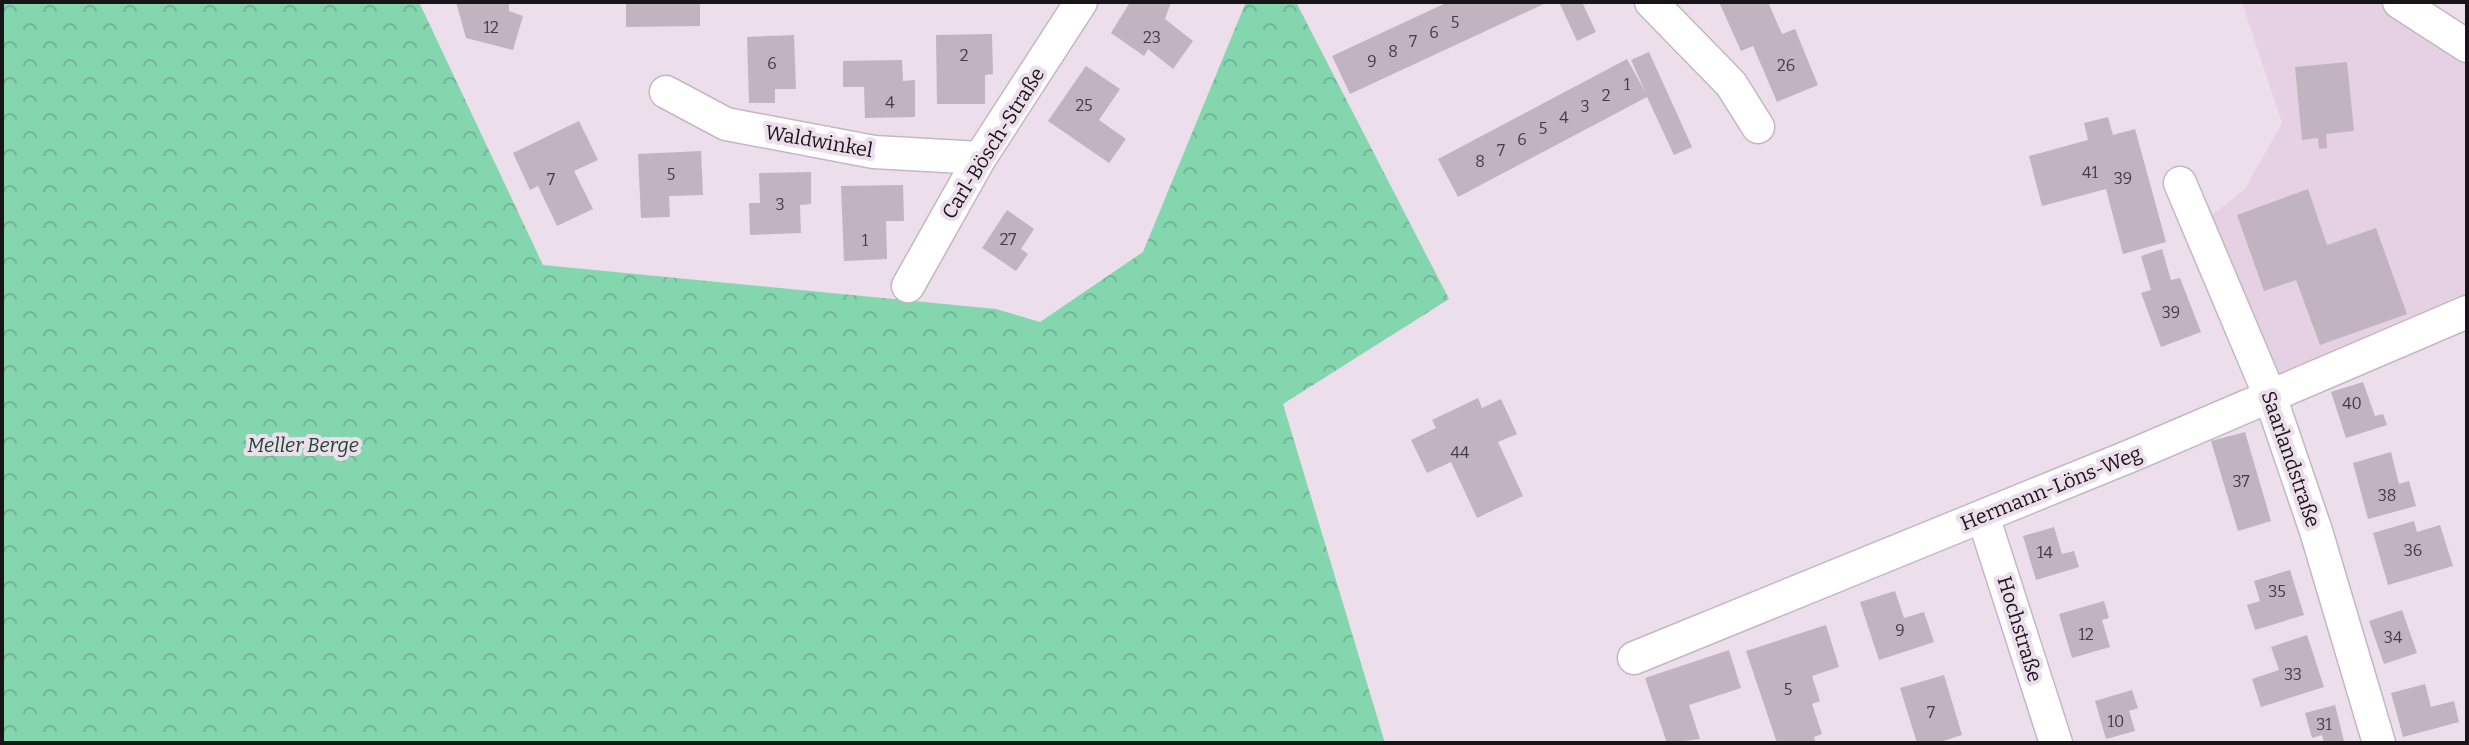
<svg xmlns="http://www.w3.org/2000/svg" width="2469" height="745" viewBox="0 0 2469 745" font-family="Bitter,serif">
<style>
.built{fill:#e5d1e3}
.forest{fill:url(#forest-crowns)}
.building{fill:#c1b4c0}
.lines{fill:none;stroke-linecap:round;stroke-linejoin:round}
.minor-casing{stroke:#c4b7c3;stroke-width:35}
.minor{stroke:#fff;stroke-width:32}
.labels{text-anchor:middle;dominant-baseline:central;stroke-width:8;stroke-linejoin:round;paint-order:stroke}
.number-label{font-size:16px;fill:#433c42}
.street-label{font-size:20px;fill:#191418;stroke:#ecdeea}
.park-label{font-size:20px;font-style:italic;fill:#1f4634;stroke:#ecdeea}
</style>
<defs>
<pattern id="forest-crowns" width="20" height="18" patternUnits="userSpaceOnUse" patternTransform="scale(2)"><rect width="20" height="18" fill="#84d6af"/><path d="M2 6a3 3 0 1 1 6 0M12 15a3 3 0 1 1 6 0" fill="none" stroke="#71b796"/></pattern>
</defs>
<rect width="100%" height="100%" fill="#ecdeea"/>
<path class="built" d="M2242 2H2399L2467 46V312L2270 396 2197 227 2245 189 2282 123Z"/>
<path class="forest" d="M2 2H419L543 265 996 309 1040 322 1143 252 1246 2H1296L1449 299 1283 404 1385 743H2Z"/>
<path class="building" d="M456 2H509V11L523 16 513 50 466 38Z
M626 2H700V26L626 27Z
M1130 2H1171L1165 19 1193 41 1173 69 1148 49 1144 56 1111 33Z
M1448 2H1548L1350 94 1332 56Z
M1559 2H1582L1596 32 1577 41Z
M1719 2H1768L1782 34 1795 29 1818 85 1777 102 1753 46 1741 51Z
M992 34 993 74 985 75V104H937L936 35Z
M794 35 796 89H775V103H749L747 37Z
M1649 52 1692 147 1674 155 1647 97 1458 197 1438 159 1627 59 1646 93 1631 60Z
M902 60 903 81 915 80V117L865 118 864 87H843V61Z
M2347 62 2354 131 2326 134 2327 148 2319 149 2318 138 2302 140 2295 67Z
M1086 66 1120 89 1099 120 1126 139 1109 163 1048 121Z
M2108 117 2113 135 2135 129 2166 242 2123 254 2106 189 2042 206 2029 156 2088 140 2084 123Z
M579 121 598 160 574 171 593 209 557 226 538 186 530 190 513 153Z
M701 151 703 195 669 196 670 217 641 218 638 154Z
M811 172V204L800 205 801 233 750 235 749 203H760L759 173Z
M903 185 904 221H886L887 259 844 261 841 186Z
M2308 189 2327 245 2376 228 2407 314 2320 345 2296 280 2264 291 2237 215Z
M1007 210 1034 229 1021 249 1028 254 1016 271 982 248Z
M2162 249 2171 280 2180 278 2201 332 2161 347 2141 293 2151 290 2141 256Z
M2363 382 2375 416 2383 414 2387 425 2346 438 2331 392Z
M1478 398 1482 408 1501 399 1517 434 1498 442 1523 496 1477 518 1451 462 1427 473 1411 440 1436 428 1432 420Z
M2245 432 2271 521 2238 531 2211 441Z
M2391 452 2399 484 2409 481 2416 506 2368 519 2353 463Z
M2414 521 2417 532 2440 525 2453 566 2388 585 2373 533Z
M2054 527 2062 554 2074 551 2079 567 2036 580 2023 536Z
M2290 570 2304 615 2255 630 2247 605 2260 601 2254 581Z
M1895 591 1904 618 1924 612 1934 642 1879 660 1860 602Z
M2104 601 2109 618 2102 620 2110 647 2072 658 2059 614Z
M2402 610 2417 653 2384 664 2369 621Z
M1826 625 1839 667 1812 676 1820 701 1812 704 1822 734 1814 737 1816 743H1777L1746 651Z
M2307 635 2324 687 2261 707 2252 679 2279 670 2271 647Z
M1729 650 1741 688 1689 705 1700 739 1667 743 1645 678Z
M1944 675 1962 735 1937 743H1917L1900 688Z
M2425 684 2431 707 2454 701 2459 722 2403 737 2391 693Z
M2132 690 2138 708 2129 711 2135 731 2106 739 2095 701Z
M2335 705 2344 741 2324 743 2322 735 2312 738 2305 713Z"/>
<g class="lines">
<g class="minor-casing">
<path id="minor" d="M1651 2 1731 84 1758 127
M2399 2 2467 46
M666 92 726 124 874 152 980 158
M2180 183 2270 396 2316 531 2379 743
M908 286 980 158 1081 2
M1983 516 2056 743
M1634 658 2135 454 2467 312"/>
</g>
<use href="#minor" class="minor"/>
</g>
<g class="labels">
<g class="number-label">
<text x="1455" y="22">5</text>
<text x="491" y="27">12</text>
<text x="1434" y="32">6</text>
<text x="1152" y="37">23</text>
<text x="1413" y="41">7</text>
<text x="1393" y="51">8</text>
<text x="964" y="55">2</text>
<text x="1372" y="61">9</text>
<text x="772" y="63">6</text>
<text x="1786" y="65">26</text>
<text x="1627" y="84">1</text>
<text x="1606" y="95">2</text>
<text x="890" y="102">4</text>
<text x="1084" y="105">25</text>
<text x="1585" y="106">3</text>
<text x="1564" y="117">4</text>
<text x="1543" y="128">5</text>
<text x="1522" y="139">6</text>
<text x="1501" y="150">7</text>
<text x="1480" y="161">8</text>
<text x="2090" y="172">41</text>
<text x="671" y="174">5</text>
<text x="2123" y="178">39</text>
<text x="551" y="179">7</text>
<text x="780" y="204">3</text>
<text x="1008" y="239">27</text>
<text x="865" y="240">1</text>
<text x="2171" y="312">39</text>
<text x="2352" y="403">40</text>
<text x="1460" y="452">44</text>
<text x="2241" y="481">37</text>
<text x="2387" y="495">38</text>
<text x="2413" y="550">36</text>
<text x="2045" y="552">14</text>
<text x="2277" y="591">35</text>
<text x="1900" y="630">9</text>
<text x="2086" y="634">12</text>
<text x="2393" y="637">34</text>
<text x="2293" y="674">33</text>
<text x="1788" y="689">5</text>
<text x="1931" y="712">7</text>
<text x="2116" y="721">10</text>
<text x="2324" y="724">31</text>
</g>
<g class="street-label">
<text transform="translate(819 141) rotate(10)">Waldwinkel</text>
<text transform="translate(993 143) rotate(-58)">Carl-Bösch-Straße</text>
<text transform="translate(2291 459) rotate(71)">Saarlandstraße</text>
<text transform="translate(2051 488) rotate(-22)">Hermann-Löns-Weg</text>
<text transform="translate(2020 629) rotate(73)">Hochstraße</text>
</g>
<g class="park-label">
<text x="303" y="445">Meller Berge</text>
</g>
</g>
<rect width="2469" height="745" fill="none" stroke="#191418" stroke-width="8"/>
</svg>
